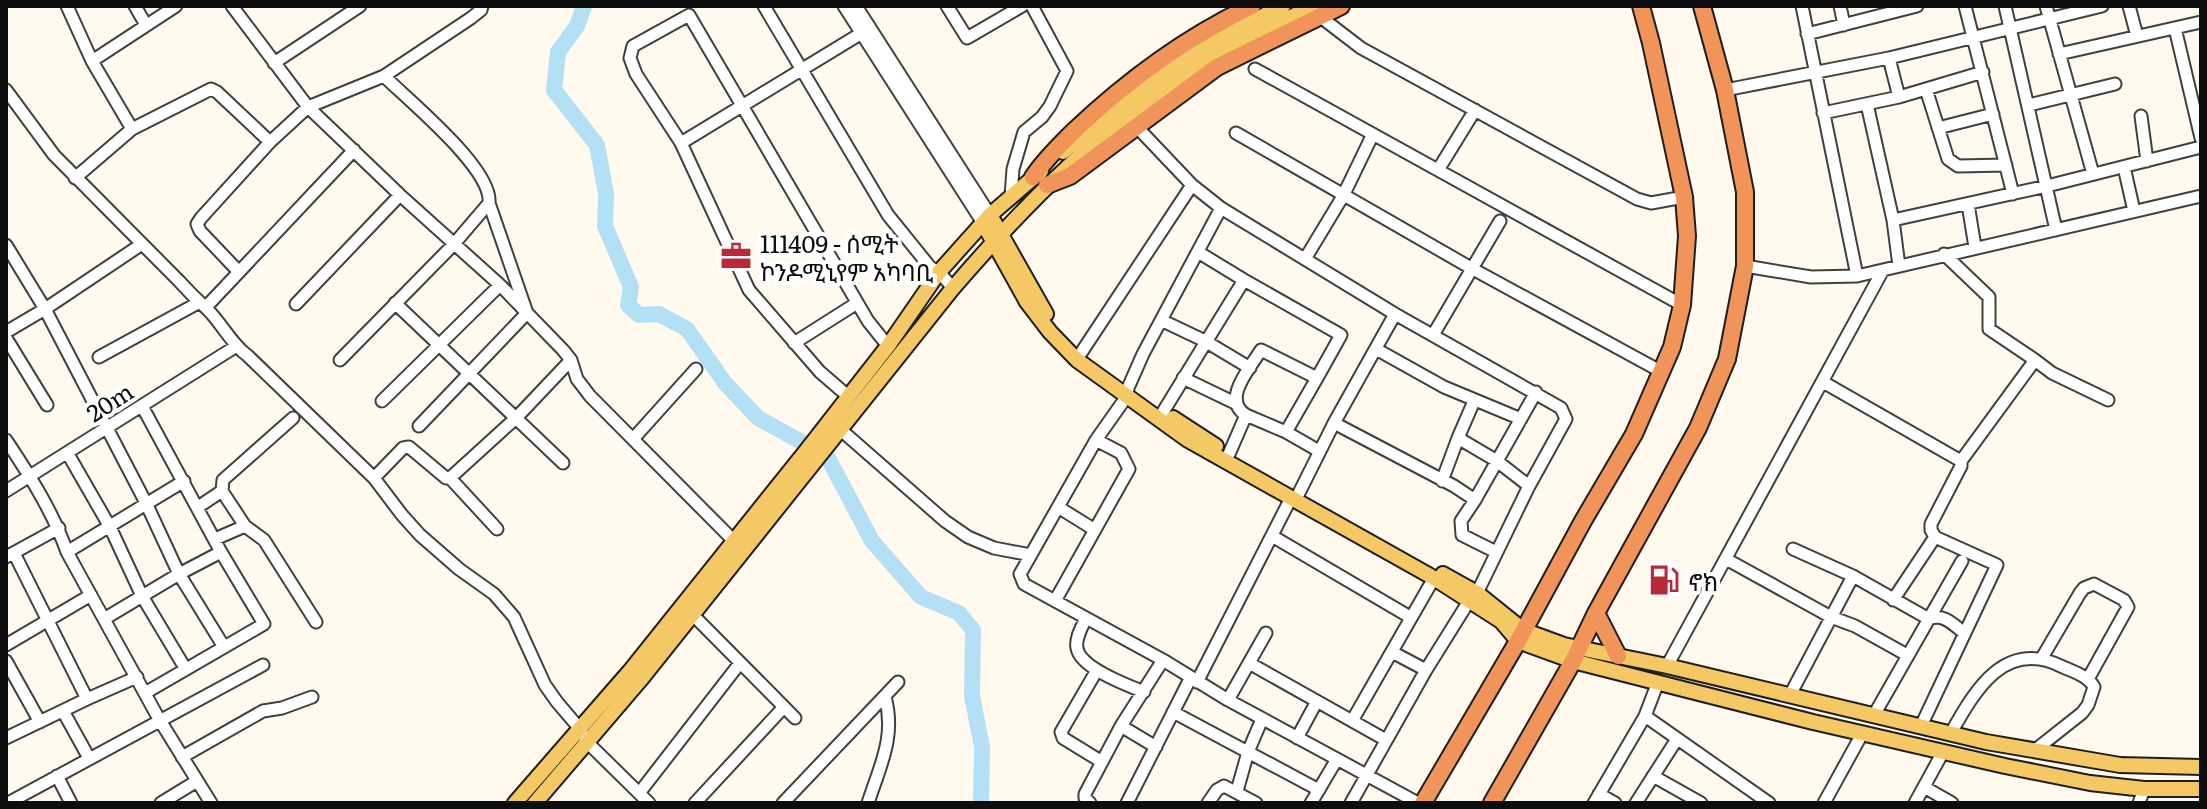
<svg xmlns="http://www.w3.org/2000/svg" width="2207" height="809" viewBox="0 0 2207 809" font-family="Literata,'Noto Sans Ethiopic',serif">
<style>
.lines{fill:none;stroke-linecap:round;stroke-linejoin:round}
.river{stroke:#b3e0f4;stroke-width:16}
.minor-casing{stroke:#404040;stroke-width:15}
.major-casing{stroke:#1e1e1e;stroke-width:18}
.highway-casing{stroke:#1e1e1e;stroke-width:20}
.minor{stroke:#fff;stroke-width:11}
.major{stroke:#f5c866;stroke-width:14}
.highway{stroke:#f19459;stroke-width:16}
.labels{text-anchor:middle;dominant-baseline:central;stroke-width:8;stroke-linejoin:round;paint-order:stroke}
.poi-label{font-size:24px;fill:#0d0d0d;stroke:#fff;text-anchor:start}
.street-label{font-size:24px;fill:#0d0d0d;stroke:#fff}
</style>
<rect width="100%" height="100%" fill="#fffaed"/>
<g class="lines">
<path class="river" d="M584 6 577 26 558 52 554 90 597 145 606 194 605 226 631 287 628 305 639 315 659 314 687 329 725 383 758 418 827 456 872 541 921 597 959 613 973 630 972 696 982 747 981 803"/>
<g class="minor-casing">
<path id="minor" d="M67 6 92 61 132 129
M135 6 146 25
M232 6 308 107 400 195 500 285 563 350 571 360 577 379 590 396 733 540
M764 6 888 215 930 267 939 272 953 288
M844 6 983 223
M856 6 990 215
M947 6 967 38 1022 6
M1802 6 1857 276
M1840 6 1844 25
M1965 6 2013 194
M2005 6 2056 230
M2046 6 2093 174
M2129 6 2137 36
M1318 15 1361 48 1637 199 1651 203 1684 197
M2175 28 2201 138
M1807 34 1917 6
M2059 54 2201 22
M1889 58 1899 97
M92 61 176 6
M274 63 360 6
M1255 69 1682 305
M1926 89 1948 159 1958 166 2006 165
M6 90 54 155 179 281C188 291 196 299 206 308 222 323 230 343 248 356L374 478 402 515 420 535 459 569 494 594 514 617 545 685 557 702 580 729 588 743 649 803
M1725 90 1889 58 2102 6
M1867 104 1893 220 1899 266
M2029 105 2115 84
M1823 113 1899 97 1983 72
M2141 116 2147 161
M1135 125 1192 185 1221 208 1395 314 1561 408 1566 419 1529 486 1477 593
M1938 128 1993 114
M1236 133 1471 268 1662 372
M681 143 865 31
M2124 167 2134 211
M1438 170 1475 110
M75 178 132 129 211 89 217 92 270 142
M1011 197 1013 169 1024 132 1042 117 1050 106 1067 71 1032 6
M1968 204 1975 247
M1221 208 1143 354 1128 388 1127 396 1096 440 1020 574 1024 584 1163 660 1228 700 1418 803
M1893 220 2047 186 2201 147
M6 245 45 309 146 503 179 574 224 647
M1198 252 1244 280
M1944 254 1989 297V329L2035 360 1961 461
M1305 259 1343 196 1373 134
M1745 266 1811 277 1857 276 2201 196
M239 272 200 231 197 224 201 218 270 142 308 107 384 76 471 18 481 10 482 6
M395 303 563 463
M296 304 400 195
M206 307 354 150
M1163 321 1205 341 1250 368
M6 332 45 309 142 244
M1433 335 1500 221
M6 338 47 405
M794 343 857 303
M1376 349 1444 387 1521 419
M1081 353 1192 185
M99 357 198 303
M340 360 454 244 489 203C493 169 409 101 384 76
M2035 360 2052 373 2108 400
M1183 378 1235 403
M1823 382 1961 461V466L1931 524V530L1935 537 1997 565 1921 726
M849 397 820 372 749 290 681 143 636 74 630 58 633 46 689 15 868 321 888 346
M382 401 500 285
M142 406 221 552 264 624 145 693
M1163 412 1244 280 1341 335 1317 378
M1334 423 1454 486 1475 500
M419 426 527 313 489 203
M841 430 945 521 968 537 994 548 1031 555
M1286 432 1319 451
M1458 438 1474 401
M633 439 696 369
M6 440C30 476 53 512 67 552L159 719 211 803
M68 454 110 527 142 596 185 668
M1229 454 1246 415C1221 400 1250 368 1261 350L1317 378 1286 432 1246 415
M374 478 403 448 409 447 446 478H450L517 417 571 360
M450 478 497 529
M1442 481 1458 438 1497 461 1529 486
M6 491 235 347
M222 491 245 526
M1299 493 1334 423 1395 314
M198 507 222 491 223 480 293 418
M1058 507 1095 530
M1272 536 1410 617
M215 539 245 526 264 540 316 622
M1793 549 1853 576 1929 619C1943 613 1953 624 1964 633
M67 552 184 481
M1496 552 1462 535 1461 521 1475 500 1536 392
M14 553 87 699 137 677
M6 557 59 528
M1726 559 1831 617 1855 626 1907 655
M1893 600 1935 537
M1055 601 1129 469 1121 453 1096 440
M693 615 795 718
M1086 618C1082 627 1075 638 1077 648 1080 668 1127 685 1144 692
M104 619 179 574 221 552
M6 645 91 595
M1392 652 1426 670
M2043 656 2080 593 2084 588 2094 584 2124 600 2128 607 2088 679
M6 661 40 722
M1249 663 1386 740
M1667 666 1883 270
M1097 670 1061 732 1063 738 1102 762
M1197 682 1291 498
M1790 695 1853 576
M1228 700 1266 633
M63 711 89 758
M1173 712 1319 790
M1874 715 1962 561
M1645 716 1769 803
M1352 721 1434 578
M1121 726 1156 747
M1951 733C1976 688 2006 638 2063 667 2074 672 2088 676 2094 687L2088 705 2082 713 2034 751
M6 738 87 699
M1297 738 1317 701
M182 757 263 711 282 708 312 697
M57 776 71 803
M1653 776 1701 803
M1924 787 1952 803
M1237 791 1248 752 1262 719
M640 792 740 663
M1599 794 1615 803
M8 803 263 665
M161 803 197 781
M695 803 783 708
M783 803 898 682
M868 803C880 766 896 736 885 697
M1090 803 1085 798V794L1121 726 1163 660
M1127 803 1191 677
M1208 803 1217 790 1224 786 1256 803
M1311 803 1337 759
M1351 803 1426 670 1469 601
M1594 803 1645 716 1658 682
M1636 803 1677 739
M1824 803 1862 734
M1915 803 1943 752
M2139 803 2144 789"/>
</g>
<g class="major-casing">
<path id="major" d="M1063 152C1129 94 1204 44 1283 6
M990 215 1046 314
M983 223 1027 302 1050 332 1077 360 1188 440 1434 578 1501 621 1518 641 1573 661 1813 722 2005 766 2090 783 2144 789H2201
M1173 418 1216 446
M1443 574 1477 593 1523 630 1564 645 1667 666 1986 742 2120 765 2201 767
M515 803 630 671 806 451 888 346 939 272 990 215 1041 171
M535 803 642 678 953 288C1027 202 1106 122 1204 63 1239 42 1276 25 1313 6"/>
</g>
<g class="highway-casing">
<path id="highway" d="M1033 177C1045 159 1059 146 1074 131 1127 81 1186 37 1252 6
M1047 185 1070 176 1217 67 1341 6
M1596 613 1618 656
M1423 803 1518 641 1583 521 1634 434 1672 347 1682 305 1687 236 1684 197 1651 43 1641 6
M1492 803 1573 661 1596 613 1698 428 1727 359 1745 266V192L1725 90 1702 6"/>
</g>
<use href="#minor" class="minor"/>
<use href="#major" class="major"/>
<use href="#highway" class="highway"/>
</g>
<defs>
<g id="office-bare" transform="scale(2.4)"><path d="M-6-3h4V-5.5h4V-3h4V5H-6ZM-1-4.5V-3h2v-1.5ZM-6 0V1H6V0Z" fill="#b92839" stroke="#fff" stroke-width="2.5" paint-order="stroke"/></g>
<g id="fuel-bare" transform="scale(2.4)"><path d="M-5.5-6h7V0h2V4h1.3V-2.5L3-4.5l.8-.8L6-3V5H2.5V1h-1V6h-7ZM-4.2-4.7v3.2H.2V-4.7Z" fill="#b92839" stroke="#fff" stroke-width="2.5" paint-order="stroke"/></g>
</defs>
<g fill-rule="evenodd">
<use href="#office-bare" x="736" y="256"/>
<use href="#fuel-bare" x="1664" y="580"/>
</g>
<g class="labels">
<g class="poi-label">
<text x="760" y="242">111409 - ሰሚት<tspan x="760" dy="28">ኮንዶሚኒየም አካባቢ</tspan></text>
<text x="1688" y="580">ኖክ</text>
</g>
<g class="street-label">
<text transform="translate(109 401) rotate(-33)">20m</text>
</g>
</g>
<rect width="2207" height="809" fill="none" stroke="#0d0d0d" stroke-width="16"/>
</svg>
